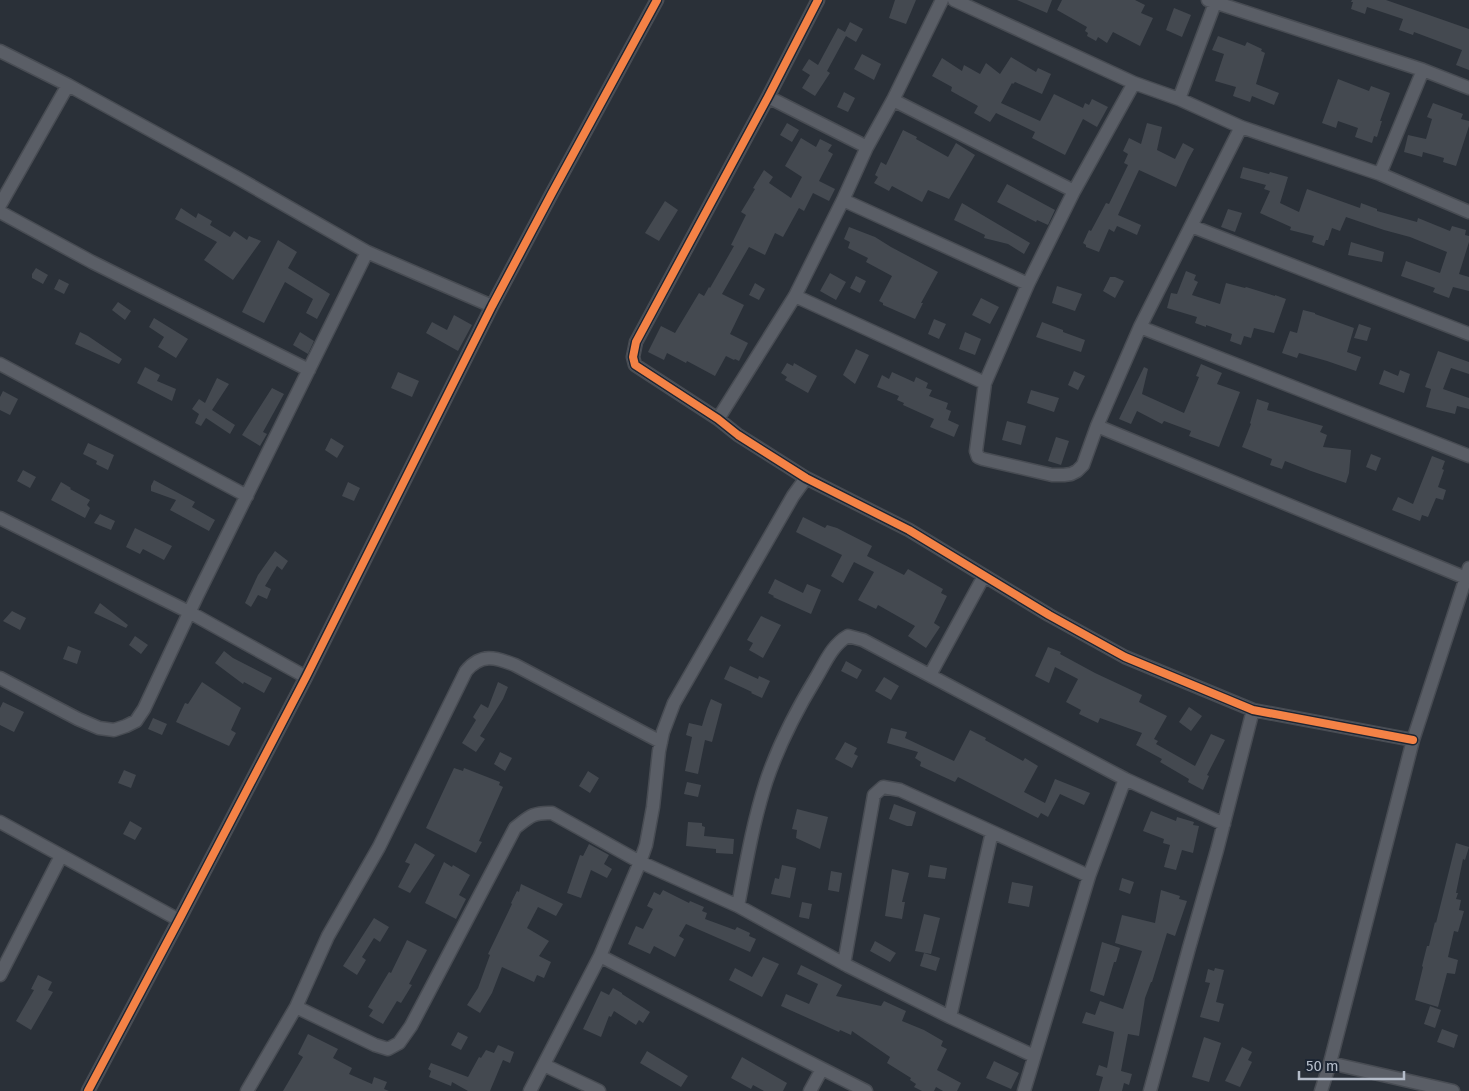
<svg xmlns="http://www.w3.org/2000/svg" width="1469" height="1091" viewBox="0 0 1469 1091" font-family="'Fira Sans',sans-serif">
<style>
.building{fill:#444950}
.lines{fill:none;stroke-linecap:round;stroke-linejoin:round}
.street-casing{stroke:#484c53;stroke-width:15}
.street{stroke:#5a5e66;stroke-width:12}
.cycleway-casing{stroke:#1d2633;stroke-width:11}
.cycleway{stroke:#f48246;stroke-width:8}
</style>
<rect width="100%" height="100%" fill="#2a3038"/>
<path class="building" d="M895 0H916L906 24 889 18Z
M1017 0H1052L1047 13Z
M1062 0H1135L1145 5 1141 13 1153 18 1140 46 1113 32 1107 43 1098 37 1096 41 1087 36 1088 33 1085 31 1087 27 1057 10Z
M1352 0H1386L1469 29V70L1456 65 1462 50 1414 32 1413 35 1399 30 1403 19 1367 7 1365 14 1351 9 1353 2H1351Z
M1174 8 1191 15 1182 37 1166 30Z
M850 22 863 29 856 42 846 36 827 71 830 73 815 96 802 88 810 75 802 70 809 59 818 65 838 28 845 32Z
M1218 36 1245 46 1247 42 1262 49 1261 51 1265 53 1256 84 1279 93 1274 105 1252 96 1250 102 1233 96 1236 87 1215 81 1224 54 1212 50Z
M862 54 881 64 874 80 854 69Z
M1011 57 1036 72 1038 68 1051 74 1042 94 1015 82 1013 84 1012 83 1001 103 1040 121 1054 94 1083 108 1085 103 1089 105 1092 99 1108 107 1097 127 1083 119 1065 155 1032 138 1035 132 996 113 990 122 974 113 978 106 951 91 952 87 932 76 942 58 962 71 964 65 980 74 986 63 1000 74Z
M1338 79 1369 91 1371 86 1390 93 1380 121H1382L1377 137 1374 136 1372 143 1355 137 1358 128 1338 121 1336 128 1322 123Z
M844 92 855 98 848 112 837 107Z
M1433 103 1463 114 1461 119 1469 121V126L1456 166 1443 162 1444 158 1423 152 1422 157 1404 152 1408 135 1426 139 1432 119 1427 117Z
M787 123 799 130 792 142 780 135Z
M1147 123 1162 127 1157 150 1175 159 1183 143 1194 149 1188 160 1176 187 1139 170 1118 215 1141 225 1137 235 1117 226 1114 232 1109 229 1099 252 1086 247V245L1083 243 1089 230 1091 231 1106 203 1109 204 1128 165 1124 163 1128 154 1123 151 1129 138 1141 144Z
M903 130 917 137 916 139 948 157 956 143 975 155 949 199 928 190 922 202 892 186 889 191 874 183 878 177 875 175 881 162 886 165Z
M801 138 816 147 820 139 832 145 828 151 833 154 819 181 835 189 829 201 813 193 804 211 799 208 783 237 775 233 765 255 749 247 722 294 744 305 730 334 748 343 739 361 735 359 734 360 726 356 715 376 687 361 686 363 667 353 664 360 648 352 661 326 675 333 699 293 704 296 709 287 710 288 734 246 731 245 746 215 741 212 755 189 753 188 764 170 773 177 769 183 791 198 802 177 785 166Z
M1243 167 1269 174 1270 172 1288 177 1280 203 1299 212 1307 189 1360 208 1361 203 1377 209V211L1417 222 1418 218 1450 231 1452 226 1466 230 1465 235 1469 236V242L1459 274 1469 277V291L1453 287 1449 298 1433 292 1435 288 1401 276 1406 261 1440 273 1447 252 1410 237 1384 230 1346 217 1340 231 1332 228 1328 240H1326L1324 246 1312 242 1314 236 1290 230 1291 227 1260 213 1270 191 1264 189 1266 185 1240 178Z
M1007 184 1055 210 1048 225 1037 220 1036 222 997 202Z
M665 201 678 210 659 241 645 233Z
M962 203 1030 243 1024 254 1008 244 984 238 985 235 954 220Z
M181 208 196 218 198 213 212 221 210 225 230 237 234 231 247 240 249 236 261 241 233 280 204 260 217 242 175 219Z
M1228 209 1242 213 1235 232 1221 227Z
M849 227 875 237 891 247 938 272 921 303H923L915 319 883 305V303L879 301 892 276 866 262 868 258 848 248 850 242 844 239Z
M278 240 297 252 288 268 330 294 317 319 306 313 313 299 285 282 264 323 242 312Z
M1351 242 1384 252 1382 262 1348 255Z
M36 268 48 275 43 284 32 278V274Z
M1186 271 1196 275 1194 280 1198 282 1192 295 1220 304 1226 283 1245 288 1246 287 1275 296V295L1286 299 1274 333 1254 328 1251 338 1244 336 1241 345 1230 341 1232 334 1206 325V327L1195 323 1197 317 1167 308 1171 293 1177 294Z
M830 273 846 282 836 300 820 291Z
M856 276 866 281 860 293 850 288Z
M1110 277H1115L1124 281 1115 298 1103 291Z
M59 279 69 284 64 294 54 289Z
M755 283 765 289 759 300 749 295Z
M1057 286 1082 294 1075 311 1052 303Z
M981 298 999 307 990 324 972 315Z
M118 302 131 311 125 320 112 310Z
M1303 310 1315 313V314L1354 328 1347 352 1361 357 1356 371 1327 361 1299 353 1297 358 1282 353 1290 331 1297 333Z
M454 315 472 325 458 351 426 333 432 322 447 330Z
M154 318 188 339 176 358 158 347 164 337 149 327Z
M934 319 946 324 939 339 928 334Z
M1042 322 1063 330V332L1085 340 1081 352 1036 337Z
M1359 324 1371 328 1367 341 1354 338Z
M80 332 88 336 122 359 119 364 75 344Z
M300 332 314 341 308 354 293 345Z
M965 332 981 339 975 355 959 349Z
M856 349 869 355 855 384 843 375Z
M1438 351 1469 362V374L1451 368 1443 389 1469 398V409L1457 406 1455 414 1426 407 1431 389 1425 387Z
M787 363 793 366 794 363 817 376 808 393 785 380 787 377 781 373Z
M1201 364 1222 373 1217 384 1240 392 1219 447 1189 436 1191 431 1164 421 1162 424 1137 411 1131 424 1119 419 1144 367 1148 369 1142 394 1184 413 1199 377 1196 376Z
M145 367 160 375 157 381 176 389 172 401 137 383Z
M1384 370 1398 376 1400 370 1410 374 1404 393 1379 384Z
M1074 371 1085 376 1078 390 1068 385Z
M398 372 419 381 412 397 391 388Z
M892 372 914 382 916 377 928 383 926 388 932 390 929 396 948 403 946 409 951 411 948 420 959 425 954 437 930 427 934 419 903 405 904 403 897 400 899 396 877 387 882 375 889 379Z
M217 378 229 384 212 410 235 425 230 434 206 418 201 426 195 423 199 414 192 409 199 399 205 403Z
M272 388 284 394 263 432 267 434 260 446 242 435Z
M1031 390 1059 398 1054 412 1027 403Z
M3 391 18 399 10 415 0 410V397Z
M1257 399 1269 403 1267 410 1323 426 1320 432 1327 435 1323 447 1351 450 1349 473 1346 483 1311 471 1285 461 1282 469 1270 465 1272 459 1242 447 1251 424 1250 423Z
M1007 421 1026 426 1021 445 1002 440Z
M1056 437 1069 441 1061 465 1048 461Z
M331 438 344 446 337 458 325 450Z
M88 443 114 455 108 470 96 464 97 461 83 454Z
M1371 454 1381 458 1376 471 1366 467Z
M1432 456 1445 461 1442 469 1444 470 1438 487 1446 490 1443 500 1436 498 1428 517 1422 515 1420 521 1392 510 1398 497 1413 504Z
M23 470 36 477 30 488 17 481Z
M154 480 195 502 192 507 215 520 209 531 170 510 176 500 151 491V486Z
M61 482 71 488 70 489 90 500 87 505 90 508 85 518 51 500Z
M348 482 360 488 354 501 342 496Z
M100 514 115 521 111 530 94 523Z
M803 517 825 528 827 525 837 528 872 546 867 556 904 575 908 569 943 589 941 593 947 596 934 623 940 627 926 648 908 636 915 626 878 605 876 609 858 600 874 572 854 562 843 583 831 576 842 555 796 532Z
M135 528 172 546 164 560 143 549 140 554 126 547Z
M275 551 288 561 282 570 277 566 265 586 271 589 267 599 258 595 251 607 245 603 258 575Z
M775 579 803 593 807 584 821 590 811 614 773 597 774 596 768 593Z
M100 603 128 625 126 628 94 613Z
M12 611 26 618 20 630 3 621Z
M761 616 781 625 763 658 749 650 753 643 747 640Z
M135 636 148 645 141 654 129 645Z
M68 646 81 651 77 664 63 659Z
M1048 647 1061 652 1060 654 1095 673 1142 695 1139 702 1167 716 1154 739 1158 741 1156 744 1195 766 1211 734 1225 740 1207 775 1209 776 1203 790 1188 782 1189 779 1160 762 1162 759 1136 745 1142 733 1100 718 1098 723 1079 714 1081 710 1066 702 1078 679 1055 667 1049 683 1035 676Z
M224 651 233 658 272 678 264 693 244 682 243 684 215 663Z
M846 661 862 670 857 679 841 671Z
M730 666 758 679 759 676 770 681 762 698 751 693 752 692 724 679Z
M884 677 899 686 891 700 875 691Z
M202 682 241 708 231 730 236 733 229 746 176 722 185 703 188 704Z
M498 682 508 687 503 699 480 736 485 739 476 752 462 743 476 720 473 717 481 704 488 708Z
M711 699 722 704 712 742 705 740 698 774 685 771 692 737 686 735 689 723 702 726 707 709Z
M3 702 24 712 14 732 0 725V708Z
M1189 707 1202 716 1191 731 1179 722Z
M153 718 167 724 162 735 148 729Z
M891 728 907 732 905 738 954 761 970 730 986 738 985 740 1023 761 1025 758 1038 766 1024 792 1045 803 1055 779 1090 793 1084 805 1060 794 1048 817 1041 813 1038 818 958 777 955 782 920 766 921 762 915 758 918 752 887 743Z
M845 742 857 748 854 754 858 756 852 768 835 759Z
M500 752 512 758 505 771 494 764Z
M454 768 463 771 464 768 500 782 499 785 503 787 479 841 482 842 476 853 426 828Z
M124 770 136 775 131 788 118 783Z
M588 771 599 778 590 793 579 786Z
M687 782 701 785 698 797 684 794Z
M894 804 916 812 912 826H907L889 819Z
M797 809 828 817 820 849 796 838 797 830 792 829Z
M1151 811 1176 821 1177 817 1194 822 1193 825 1199 826 1193 853 1182 850 1176 870 1164 867 1170 845 1163 843 1164 839 1143 831Z
M130 821 142 828 135 840 123 834Z
M688 822 702 823V826L705 827 704 836 734 839 733 854 716 853V849L686 846Z
M415 843 435 855 410 893 398 887 410 864 405 862Z
M1456 843 1469 847 1465 860 1463 859 1456 893H1458L1456 899 1461 900 1459 910 1464 911 1458 932 1454 931 1448 957 1458 960 1455 974 1447 973 1438 1007 1415 1000 1423 967 1422 966 1427 946H1429L1435 922 1436 923Z
M589 844 609 855 604 864 612 869 607 878 591 870 581 898 567 893 580 855 583 856Z
M444 862 452 867 453 865 470 875 459 895 466 899 456 919 425 903Z
M782 865 796 868 790 898 771 894 775 878 779 879Z
M930 865 947 868 945 879 928 877Z
M892 869 909 873 902 902H905L902 919 885 916Z
M831 871 842 873 839 892 828 890Z
M1122 878 1134 882 1130 894 1119 890Z
M1012 882 1033 886 1029 907 1008 903Z
M521 884 563 904 556 916 538 907 527 928 549 941 539 956 551 962 544 978 537 975 534 982 502 967 492 993 480 1013 467 1005 478 988 490 955 488 954 512 904 511 903 517 891 519 892Z
M663 890 689 903 690 901 704 907 702 911 707 913 705 919 735 930 737 927 750 933 749 936 756 939 750 952 686 924 679 936 684 939 675 957 654 946 650 954 628 944 636 926 643 929 653 909 647 906 654 892 660 895Z
M1161 890 1180 896 1179 899 1187 901 1175 936 1167 933 1152 982H1151L1145 998 1139 1036 1128 1034 1121 1071 1132 1074 1129 1085 1124 1083 1122 1091H1099L1103 1077 1096 1075 1099 1065 1107 1068 1114 1032 1082 1023 1086 1012 1095 1015 1100 1001 1123 1009 1142 951 1115 943 1122 915 1155 923Z
M802 902 812 904 809 919 799 917Z
M924 914 940 918 931 954 915 951Z
M374 918 389 927 380 942 374 938 362 957 366 960 357 975 343 966Z
M407 940 427 950 409 984 412 985 401 1003 397 1001 383 1024 369 1016 373 1010 368 1007 389 972 391 973Z
M875 941 896 953 890 962 870 951Z
M1102 942 1120 948 1116 962H1114L1104 996 1090 991Z
M924 953 940 958 936 971 920 966Z
M763 957 779 964 762 997 729 980 735 968 752 977Z
M801 965 842 985 836 996 881 1006 884 1001 906 1011 902 1021 924 1030 943 1041 941 1046 947 1049 937 1070 961 1083 957 1091H943L936 1087 934 1091H922L914 1087 916 1084 910 1080 911 1078 887 1063 890 1057 852 1031 851 1035 840 1030 839 1032 781 1006 786 994 809 1004 818 984 797 974Z
M1215 968 1224 970 1216 1002 1224 1004 1219 1022 1200 1017 1210 983 1205 982 1208 969 1214 971Z
M38 975 52 982 48 990 53 992 31 1030 16 1021 34 990 31 989Z
M613 988 622 993V994L650 1012 643 1023 639 1020 636 1025 614 1011 611 1017 609 1016 601 1037 583 1029 601 991 609 995Z
M1430 1006 1441 1010 1435 1028 1424 1024Z
M1442 1029 1458 1035 1454 1048 1437 1042Z
M458 1032 468 1037 461 1050 451 1045Z
M308 1034 338 1049 333 1058 352 1068 349 1074 372 1084 374 1077 387 1082 384 1089 389 1091H283L303 1057 298 1054Z
M1204 1037 1221 1043 1209 1082 1192 1077Z
M498 1045 514 1052 510 1063 503 1060 490 1091H468L452 1082 451 1086 429 1077 431 1071 428 1069 431 1063 468 1077 479 1057 481 1058 486 1050 494 1053Z
M1242 1047 1252 1052 1248 1060 1252 1062 1240 1087 1225 1081Z
M647 1051 688 1076 681 1087 640 1063Z
M742 1057 787 1083 783 1091H764L753 1085 751 1089 731 1078Z
M994 1061 1019 1073 1011 1089 986 1078Z"/>
<g class="lines">
<g class="street-casing">
<path id="street" d="M818 0 768 97 636 342 633 357 635 365 718 419 738 435 806 478 909 530 1049 615 1125 657 1253 710 1413 740
M954 0 1134 83 1179 99 1241 127 1380 174 1469 212
M1208 0 1423 70 1469 88
M0 51 68 85 236 177 367 252 492 306
M1134 83 1074 191 1028 284 985 383 976 451 978 457 983 459 1052 475H1064L1071 474 1077 471 1083 465 1097 426 1140 327 1241 127
M768 97 867 147
M1179 99 1215 3
M893 100 1074 191
M1380 174 1423 70
M843 200 1028 284
M0 205 68 85
M0 212 92 262 309 370
M1191 226 1469 334
M795 296 985 383
M1140 327 1469 456
M0 364 247 496
M718 419 795 296 843 200 867 147 893 100 942 0
M1097 426 1466 578
M0 518 189 612 306 677
M930 675 984 576
M0 678 78 719 99 728 114 730 126 726 136 721 144 709 197 596 367 252
M0 822 179 920
M738 906C746 864 753 822 766 782 778 746 796 711 816 678 825 663 832 645 848 636L863 640 1125 779 1224 824
M600 956 866 1091
M844 964 874 795 883 787 900 790 1089 876
M0 975 61 856
M296 1007 375 1045 388 1049 399 1043 411 1026 515 828C529 817 533 812 552 813L640 862 738 906 848 966 950 1017 1034 1056
M950 1017 992 832
M1330 1063 1453 1091
M544 1065 599 1091
M88 1091 179 920 306 677 492 306 552 193 657 0
M247 1091 296 1007 328 936 379 847 466 671C481 653 495 657 515 665L661 742
M530 1091 600 956 640 862 646 845 653 807 659 751 663 732 674 703 793 496 806 478
M810 1091 822 1069
M1024 1091 1089 876 1125 779
M1150 1091 1189 948 1217 850 1253 710
M1321 1091 1330 1063 1413 740 1469 568"/>
</g>
<use href="#street" class="street"/>
<g class="cycleway-casing">
<path id="cycleway" d="M818 0 768 97 636 342 633 357 635 365 718 419 738 435 806 478 909 530 1049 615 1125 657 1253 710 1413 740
M88 1091 179 920 306 677 492 306 552 193 657 0"/>
</g>
<use href="#cycleway" class="cycleway"/>
</g>
<path d="M1299 1071v8h105v-8" fill="none" stroke="#b4bcc9" stroke-width="2.5"/>
<text x="1306" y="1071" font-size="15" fill="#b4bcc9" stroke="#1d2633" stroke-width="4" paint-order="stroke">50 m</text>
</svg>
